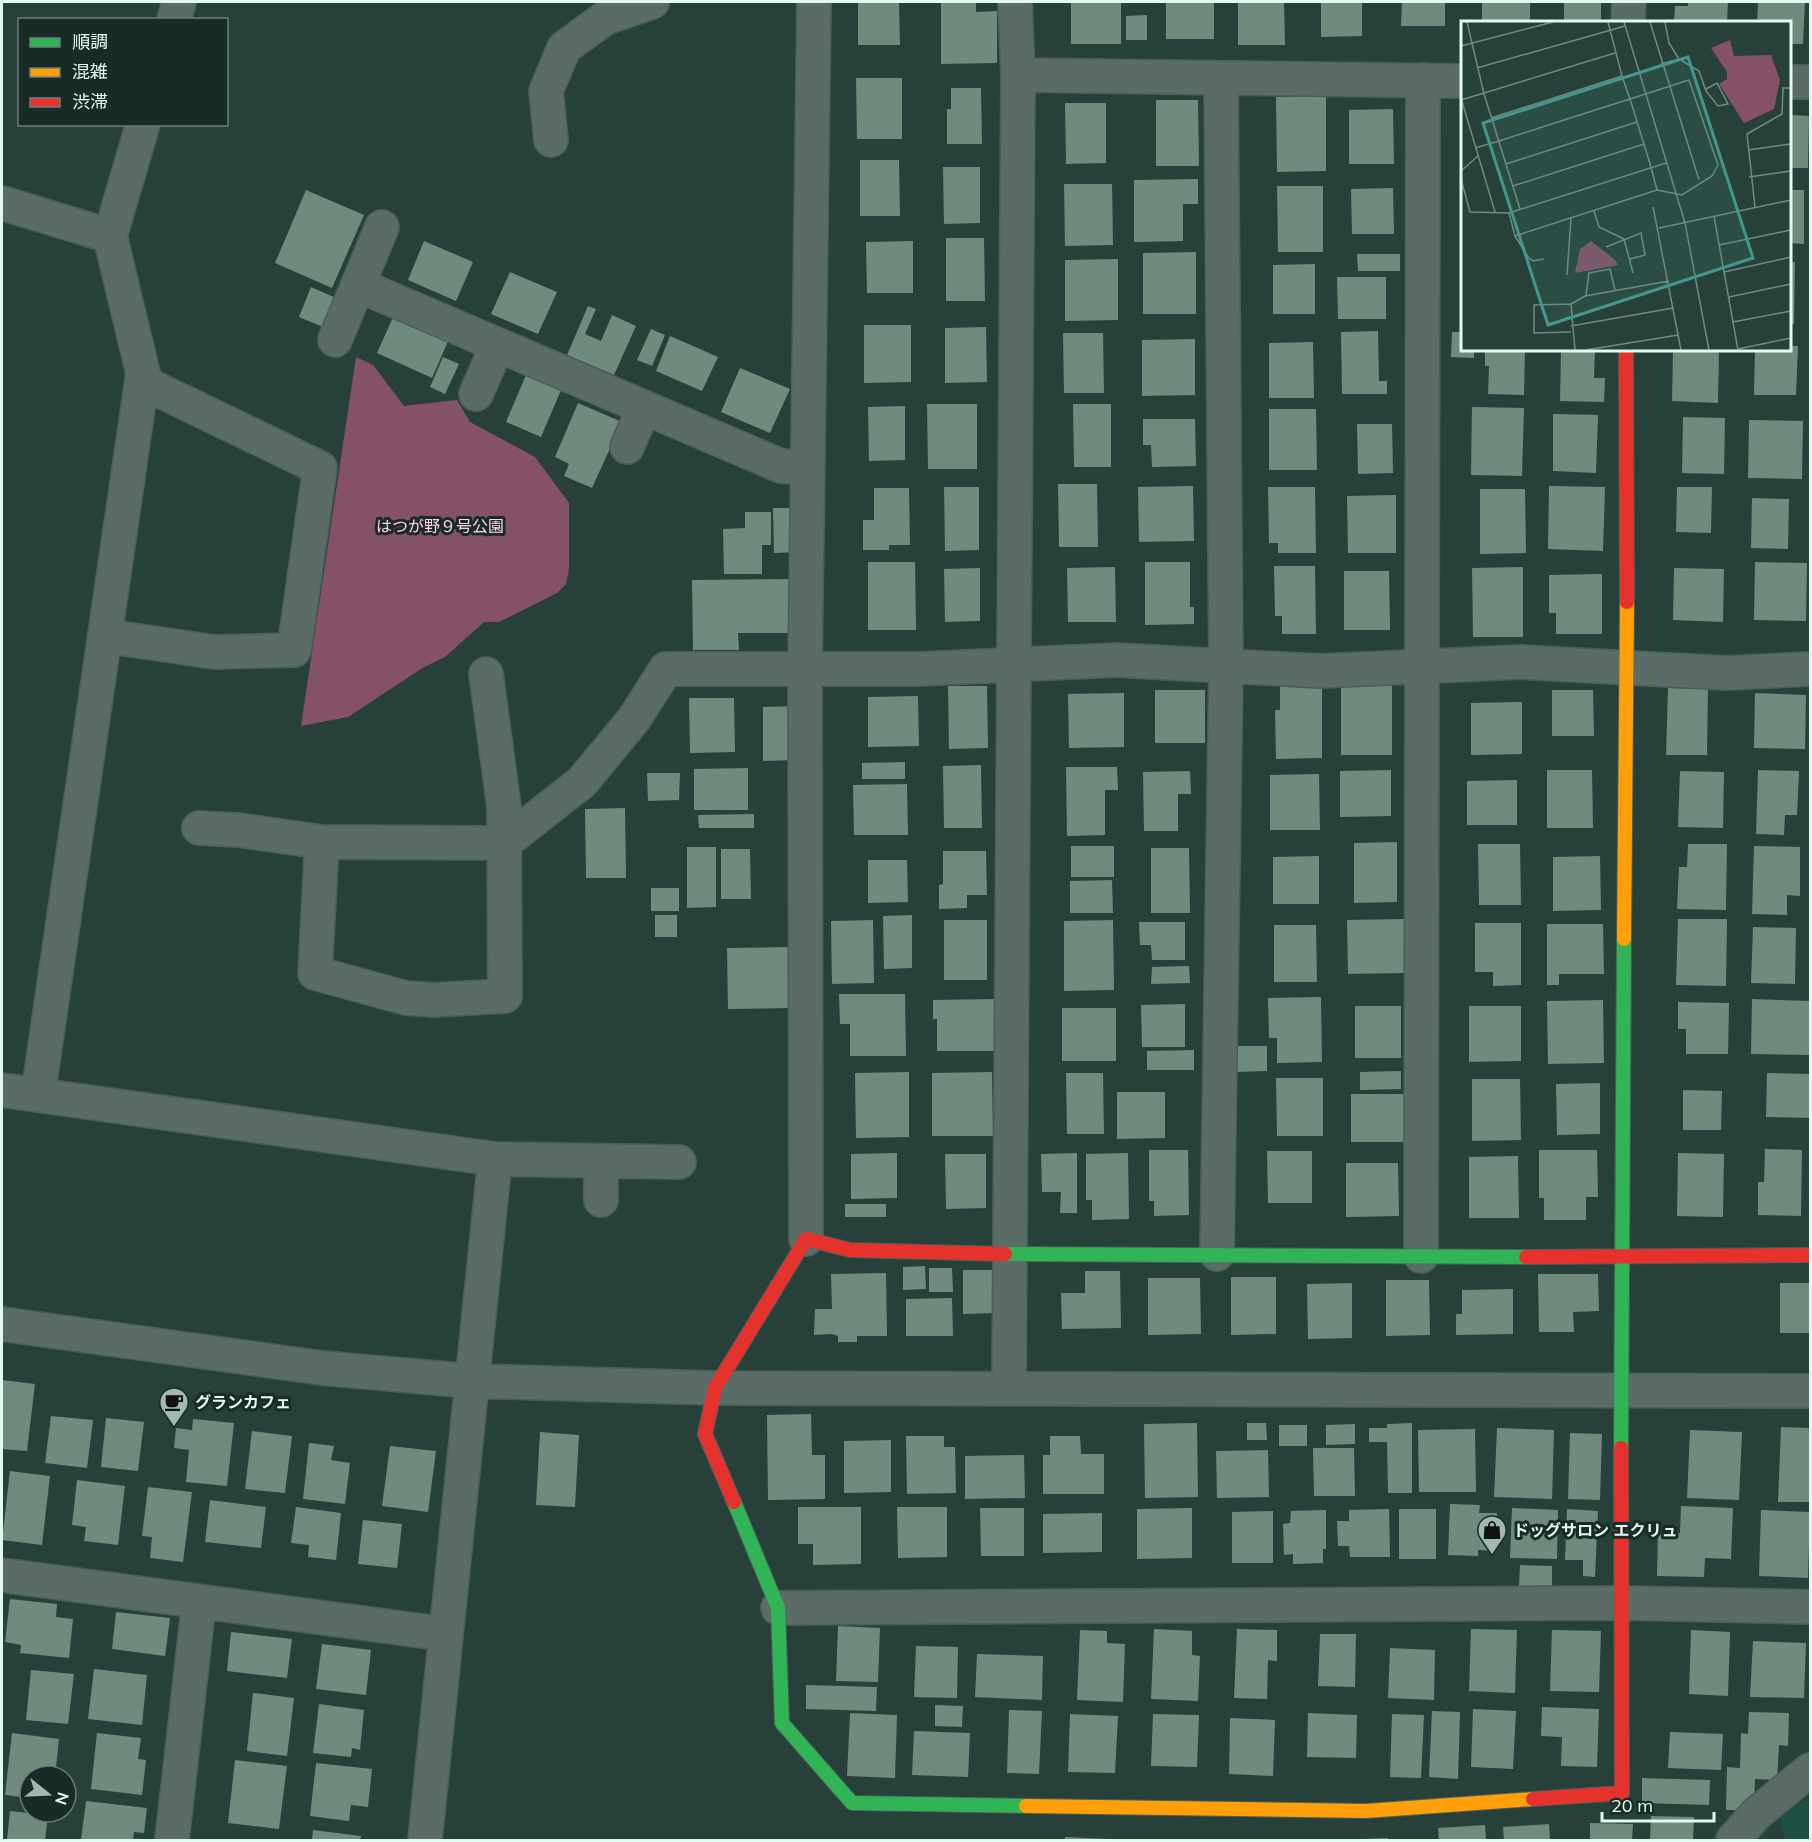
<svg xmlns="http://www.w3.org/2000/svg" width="1812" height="1842" viewBox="0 0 1812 1842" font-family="Mulish,'Noto Sans JP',sans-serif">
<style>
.built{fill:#1d5043}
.green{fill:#845168}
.building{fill:#718a7e}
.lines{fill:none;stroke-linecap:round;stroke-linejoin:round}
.street-casing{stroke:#4a5f5a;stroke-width:36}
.fast-casing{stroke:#4a5f5a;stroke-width:16}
.slow-casing{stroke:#4a5f5a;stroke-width:16}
.jam-casing{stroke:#4a5f5a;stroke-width:16}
.street{stroke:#5b6c67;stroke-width:33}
.fast{stroke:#30b455;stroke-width:14}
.slow{stroke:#ff9f0a;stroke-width:14}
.jam{stroke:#e5322d;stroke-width:14}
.labels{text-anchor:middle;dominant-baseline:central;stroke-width:6;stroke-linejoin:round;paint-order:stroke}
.park-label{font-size:16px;fill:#ffd3e4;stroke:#192b26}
.poi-label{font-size:16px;font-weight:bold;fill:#e3faf2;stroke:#192b26;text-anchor:start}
.inset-road{fill:none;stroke:#738a84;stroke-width:1.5}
.view{fill:#44978f;fill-opacity:0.15;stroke:#44978f;stroke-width:3}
.inset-edge{fill:none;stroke:#e3faf2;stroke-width:3}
</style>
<rect width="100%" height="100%" fill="#28403a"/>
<path class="built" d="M1810 1800V1840H1786L1777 1810Z"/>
<path class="green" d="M356 357 373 365 404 406 457 400 470 422 535 457 569 503V568L566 584 557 593 499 622H484L445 657 424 667 348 717 301 726Z"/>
<path class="building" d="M858 2H899L900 45H858Z
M941 2H976V12L997 11V63L941 64Z
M1071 2H1121V44H1071Z
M1166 2H1214V39H1166Z
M1238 2H1284L1285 45H1238Z
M1321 2H1362V36L1321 37Z
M1402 2H1445V26H1401Z
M1482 2H1530V22H1482Z
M1564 2H1601V22H1564Z
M1688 2H1728L1727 22H1674L1675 6H1688Z
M1758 2H1805L1803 44H1790V22H1757Z
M1147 15V40H1126V16Z
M856 78H902V139H857Z
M951 88H981L982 144H947V109H951Z
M1326 96V171L1277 172 1276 97Z
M1156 100H1198L1199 166H1156Z
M1065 103H1106V163L1066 164Z
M1393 109 1394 164H1349V110Z
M1790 115 1809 116 1808 168H1790Z
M860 160H899L900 216H860Z
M943 167H980V223L944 224Z
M1198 179V204H1183V241L1134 242V180Z
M1064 184H1112L1113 245 1065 246Z
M1277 186H1323V252H1278Z
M1393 188 1394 234H1352L1351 189Z
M306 190 364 215 332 288 275 263Z
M1790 190H1804V244L1790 243Z
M946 238H984L985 301H946Z
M424 241 473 262 456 301 408 280Z
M913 241V293H867L866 242Z
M1196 252V314H1143V253Z
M1357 254H1400V271H1358Z
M1118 259V320L1065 321V260Z
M1790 262H1795L1794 324H1790Z
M1315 264V314H1273V265Z
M510 272 557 292 538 334 491 314Z
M1337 277H1386V319H1338Z
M311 287 336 298 323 327 299 317Z
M588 306 596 309 585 334 601 341 612 315 636 326 614 375 567 355Z
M394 315 449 339 432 378 377 353Z
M864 325H911V382L864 383Z
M986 327 987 382 945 383V328Z
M651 329 665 335 652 366 637 360Z
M1378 331 1379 381H1387V394H1342L1341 332Z
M1452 332H1462V350H1474V358L1451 357Z
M1063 333H1103L1104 393H1064Z
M670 336 718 357 702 391 656 371Z
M1195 339V395L1142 396V340Z
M1313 342 1314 398H1269V343Z
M1790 346H1798L1796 395H1754L1755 350H1790Z
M1485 350H1525L1524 395 1488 394 1489 366H1485Z
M1561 350H1595L1594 378H1605L1604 402 1560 401Z
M1673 350H1719L1718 403 1672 401Z
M443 357 459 364 445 394 430 387Z
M529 368 564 383 541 437 506 422Z
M740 368 790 389 770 433 721 412Z
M578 403 622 422 592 488 564 476 569 464 555 457Z
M927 404H977V469H928Z
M1073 404H1111V467H1074Z
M905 406V460L869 461 868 407Z
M1472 407 1524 408 1522 476 1471 475Z
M1269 409H1316L1317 470H1269Z
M1553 414 1598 415 1596 473 1553 471Z
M1683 417 1725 418 1724 474 1682 473Z
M1143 419H1195L1196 466 1152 467 1151 445H1143Z
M1749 420 1803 421 1802 479 1748 478Z
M1357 424H1392L1393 473 1358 474Z
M1058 484H1097L1098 547H1059Z
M1193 486 1194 541 1139 542 1138 487Z
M1549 486 1605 487 1603 551 1548 549Z
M944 487H979V550L945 551Z
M1268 487H1315L1316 553H1278V543H1269Z
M1677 487H1712L1711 533 1676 532Z
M874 488H909L910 545H889V550H863V520H874Z
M1480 489H1525L1526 553 1480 554Z
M1396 495V553H1348L1347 496Z
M1752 498 1789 499 1788 549 1751 548Z
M773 508H799V552L774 553Z
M745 512H771V545H762V574H724L723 529 745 528Z
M868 562H915L916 630H868Z
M1145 562H1190V607H1194V624L1145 625Z
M1755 562 1807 563 1806 621 1754 620Z
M1274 566H1315L1316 634H1282V616H1275Z
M1115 567 1116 622H1068L1067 568Z
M1523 567V637H1473L1472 568Z
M980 568V621L945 622 944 569Z
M1674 568 1724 569 1723 622 1673 620Z
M1344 571H1389L1390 630H1344Z
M1602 574V634H1556V613H1549V575Z
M789 579 790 633H738L739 650H693L692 580Z
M1392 681V755H1341V682Z
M1322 682V758L1276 759 1275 710H1280V683Z
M948 686H987L988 748 949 749Z
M1668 688 1708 689 1707 755H1666Z
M1155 690H1205V743H1155Z
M1552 690H1593L1594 736H1552Z
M1124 693V747L1069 748 1068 694Z
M1755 693 1806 695 1805 749 1754 748Z
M918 696 919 746 868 747V697Z
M689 698H734L735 752 690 753Z
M1522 702V754L1471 755V703Z
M796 706V760L763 761V707Z
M905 762V779H862V763Z
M981 765 982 828H944L943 766Z
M1066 767H1117L1118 790H1105V835L1067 836Z
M748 768V810H694V769Z
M1391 770V816L1340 817V771Z
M1547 770H1592L1593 828H1547Z
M1758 770 1799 771 1797 815H1785L1784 835 1756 834Z
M1190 771 1191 794H1178V831H1144L1143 772Z
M1680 771 1724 772 1723 828 1678 827Z
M647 773H680L679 800 648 801Z
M1319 774 1320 830H1270V775Z
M1517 780V825H1467V781Z
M907 784 908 835H854L853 785Z
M625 808 626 878H586L585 809Z
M754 814V828H699L698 815Z
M1397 842V902L1354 903V843Z
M1478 844H1520L1521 905H1479Z
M1688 844H1727L1726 910 1677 909 1679 867H1687Z
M1071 846H1114V877H1071Z
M1754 846 1800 847V896L1787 895V915L1752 914Z
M687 847H716V907L687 908Z
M1151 848H1189L1190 913H1151Z
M721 849H750L751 899H721Z
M943 851H986L987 895H967V908L939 909V885L943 884Z
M1319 856V904H1273V857Z
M1600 856 1601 910 1553 911V857Z
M868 860H907L908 902 868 903Z
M1112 880 1113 913H1070V881Z
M651 888H679V911H651Z
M655 915H677V937H655Z
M912 915V968L884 969 883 916Z
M1405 919V973L1348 974 1347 920Z
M1678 919H1727L1726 986 1676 985Z
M873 920 874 983 832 984 831 921Z
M944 920H987V980H944Z
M1113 920 1114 990 1064 991V921Z
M1139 922H1185V960H1152L1151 945H1140Z
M1475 923H1521V985L1493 986V972H1475Z
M1547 924H1603L1604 974H1559V985H1547Z
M1274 925H1316L1317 982H1274Z
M1753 927 1796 928 1795 984 1751 983Z
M790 947V1008L728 1009 727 948Z
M1189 966 1190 983 1151 984 1152 967Z
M839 994H905L906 1056H850V1024H840Z
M1321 997 1322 1062 1277 1063V1038H1269L1268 998Z
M996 999V1051H937V1019H933V1000Z
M1752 999 1810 1001V1055L1751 1054Z
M1603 1000 1604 1063 1548 1064 1547 1001Z
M1678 1002 1729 1003 1728 1054H1686V1029H1678Z
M1185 1004V1047H1142L1141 1005Z
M1355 1006H1401V1058H1355Z
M1469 1006H1521V1061L1469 1062Z
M1062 1008H1116V1061H1062Z
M1236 1046H1267V1071L1236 1072Z
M1194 1050V1070H1147V1051Z
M1401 1071V1089L1360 1090V1072Z
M909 1072V1137L856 1138 855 1073Z
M992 1072 993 1136H932V1073Z
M1066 1073H1103L1104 1134H1067Z
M1767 1073 1810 1074V1118L1766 1117Z
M1276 1078H1323V1136H1277Z
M1472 1079H1520L1521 1140 1472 1141Z
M1600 1083V1134L1557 1135 1556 1084Z
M1683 1090 1722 1091 1721 1130H1683Z
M1117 1092H1165V1138L1117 1139Z
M1351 1094H1407V1142H1351Z
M1765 1149 1802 1150 1801 1216 1758 1215V1182H1764Z
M1149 1150H1188L1189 1215 1154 1216V1201H1149Z
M1539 1150H1597L1598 1197H1586V1220H1544V1198H1539Z
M1267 1151H1312V1203H1268Z
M897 1153V1198L851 1199V1154Z
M1077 1153V1213H1060L1061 1192H1042L1041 1154Z
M1128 1153 1129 1219 1092 1220V1200H1086V1154Z
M1678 1153 1724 1154 1723 1217 1677 1216Z
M945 1154H986V1208L946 1209Z
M1518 1156 1519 1218H1469V1157Z
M1346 1163H1398L1399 1216 1346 1217Z
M845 1204H886V1217H845Z
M925 1266 926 1289 903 1290V1267Z
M929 1268H952L953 1292H929Z
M963 1270H993L994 1313 963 1314Z
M1085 1271H1120L1121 1328 1062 1329 1061 1293H1085Z
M886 1273 887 1336H857V1342H838V1336L832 1334 814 1335 815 1309H832L831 1274Z
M1538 1274H1598L1599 1311 1573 1312 1574 1332H1539Z
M1231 1277H1276V1334L1231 1335Z
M1148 1278H1200L1201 1334 1148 1335Z
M1386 1280H1429L1430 1335 1386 1336Z
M1352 1283V1338L1308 1339 1307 1284Z
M1780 1283H1810V1333H1780Z
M1513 1289V1334L1456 1335V1314H1462V1290Z
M952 1298 953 1336H906V1299Z
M2 1380 35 1384 27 1451 2 1449Z
M811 1414 812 1455H825V1499L768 1500 767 1415Z
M51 1416 93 1420 87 1468 45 1463Z
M106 1418 144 1422 138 1471 101 1467Z
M193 1419 234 1423 227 1486 186 1482 189 1450 174 1448 176 1428 192 1430Z
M1197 1423 1198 1497 1145 1498 1144 1424Z
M1247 1423H1266L1267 1440H1247Z
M1412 1423V1493H1388L1387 1442H1369V1428H1387V1424Z
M1355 1424V1444L1326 1445V1425Z
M1279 1425H1307V1446H1279Z
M1781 1427 1810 1428V1502H1778Z
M1497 1428 1554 1430 1552 1499 1494 1497Z
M1475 1429 1476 1492H1419L1418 1430Z
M1690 1430 1742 1432 1739 1500 1687 1498Z
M252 1431 292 1436 285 1493 245 1489Z
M540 1432 579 1435 575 1507 536 1505Z
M1570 1433 1602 1434 1600 1500 1568 1499Z
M906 1436H944V1447H955L956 1493 907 1494Z
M1050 1436H1080L1081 1454H1104V1494H1043V1455H1050Z
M891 1440V1492L844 1493V1441Z
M309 1443 334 1446 331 1460 350 1463 345 1504 303 1499Z
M390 1446 436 1451 428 1512 382 1506Z
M1313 1448H1354L1355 1496H1314Z
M1268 1450 1269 1497 1217 1498 1216 1451Z
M1024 1455 1025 1498 965 1499V1456Z
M10 1471 50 1476 42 1545 2 1540Z
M77 1480 125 1486 118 1545 84 1541 86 1527 72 1525Z
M148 1487 192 1492 183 1562 150 1558 152 1537 142 1536Z
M210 1500 266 1507 261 1548 205 1542Z
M1450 1504 1480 1505 1479 1513H1497L1496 1551 1478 1550V1556L1448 1555Z
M1681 1506 1733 1508 1731 1559 1705 1558 1704 1577 1657 1576 1658 1532 1680 1533Z
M296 1507 341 1513 336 1560 308 1557 309 1545 291 1543Z
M798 1507H861V1564L813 1565V1544H798Z
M897 1507H947V1557L898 1558Z
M980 1508H1024V1556H981Z
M1192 1508V1558L1137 1559V1509Z
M1512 1508 1558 1510 1557 1559 1510 1558Z
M1389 1509 1390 1557H1350L1349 1546H1338L1337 1521H1349V1510Z
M1399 1509H1436V1559H1399Z
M1567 1509 1598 1511 1595 1577 1583 1576V1560H1565Z
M1326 1510V1549H1323V1563L1293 1564V1554L1284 1555 1283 1524 1290 1523 1291 1511Z
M1761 1510 1810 1512 1808 1578 1759 1576Z
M1273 1511V1563H1232V1512Z
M1102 1513V1552L1043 1553V1514Z
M363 1520 402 1524 397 1568 358 1564Z
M1520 1565 1552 1566V1588L1519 1586Z
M10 1599 57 1604 56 1617 73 1619 69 1658 20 1653 21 1645 5 1642Z
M116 1612 170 1618 165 1656 112 1649Z
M838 1626 880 1628 878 1682 836 1681Z
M1154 1629 1192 1631V1655L1200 1656 1198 1701 1151 1699Z
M1237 1629 1277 1630V1661L1268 1660 1267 1699 1234 1698Z
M1471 1629 1517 1630 1515 1693 1469 1691Z
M1080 1630 1107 1631V1643L1125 1644 1123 1702 1077 1700Z
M1552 1630 1601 1631 1599 1692 1550 1691Z
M1691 1630 1730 1632 1728 1696 1689 1694Z
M231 1632 292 1639 287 1678 227 1671Z
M1320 1634H1356L1355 1687 1318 1686Z
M1753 1641 1806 1643 1804 1698 1750 1697Z
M322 1644 371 1650 366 1695 316 1689Z
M916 1646 958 1647 957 1698 914 1697Z
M1390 1648 1435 1650 1434 1700 1388 1698Z
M977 1654 1043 1656 1042 1700 975 1697Z
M94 1669 147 1675 142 1725 88 1719Z
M31 1670 74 1674 68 1724 26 1720Z
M806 1685 877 1687 876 1711 806 1709Z
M253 1693 294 1698 287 1756 247 1751Z
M319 1704 364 1710 360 1750 352 1748 351 1757 313 1753Z
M935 1705 963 1706 962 1727 935 1726Z
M1542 1707 1599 1709 1597 1767 1561 1766 1562 1737 1541 1736Z
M1473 1709 1516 1711 1513 1769 1471 1767Z
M1009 1710 1042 1711 1039 1774 1007 1773Z
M1432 1711 1460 1712 1458 1779 1429 1777Z
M1749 1712 1789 1713 1788 1746 1779 1745 1777 1780 1755 1779 1754 1810H1726L1727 1767 1740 1768 1741 1733 1748 1734Z
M850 1713 897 1715 895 1778 847 1776Z
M1308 1713 1357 1715 1356 1758 1307 1757Z
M1070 1714 1118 1716 1115 1773 1068 1772Z
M1153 1714 1199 1715 1197 1767 1151 1766Z
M1392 1714 1424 1715 1421 1778 1390 1777Z
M1230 1718 1275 1720 1273 1776 1229 1774Z
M914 1731 970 1733 968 1777 912 1775Z
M1670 1732 1723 1734 1721 1770 1668 1768Z
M12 1733 59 1739 55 1776H30V1798L5 1795Z
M97 1733 141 1738 138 1759 146 1760 142 1795 91 1789Z
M235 1760 287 1766 279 1829 228 1823Z
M316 1763 372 1769 368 1807 351 1805 349 1821 310 1816Z
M1642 1778 1710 1780 1709 1805 1642 1803Z
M86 1801 147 1808 144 1833 134 1832 133 1840H81Z
M10 1811 48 1815 45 1840H7Z
M1651 1816 1694 1817 1693 1840H1650Z
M1590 1823 1633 1824 1632 1840H1590Z
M1549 1824 1550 1840H1504L1503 1827Z
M1485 1825 1486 1840H1439L1438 1828Z
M313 1830 361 1836 360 1840H312Z
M1065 1837 1109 1839V1840H1065Z
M1388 1838V1840H1362V1839Z"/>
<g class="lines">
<g class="street-casing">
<path id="street" d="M174 20 179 2
M1628 22 1629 2
M1018 75 1462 81
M1790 82H1810
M551 140 546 91 564 48 605 18 652 2
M2 203 110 236 143 373 38 1095
M110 236 143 124
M358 285 781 466 807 468
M335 340 382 227
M476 394 497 346
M627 447 644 408
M105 636 214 652 294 650 320 468 142 382
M199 828 238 830 322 842 504 843 582 782 634 719 666 669H920L1116 660 1320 671 1521 662 1726 673 1810 669
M322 842 315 973 406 998 433 1000 505 996 504 807 486 674
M2 1090 495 1159 679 1162
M601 1200V1161
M806 1239 805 670 814 2
M1217 1254 1226 666 1221 79
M1421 1256 1423 80
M2 1324 322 1368 471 1381 715 1388 1810 1391
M1009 1387 1018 75 1015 2
M2 1575 445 1634
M778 1608 1623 1603 1810 1607
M172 1840 199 1602
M425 1840 495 1159
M1733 1840 1757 1813 1810 1770"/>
</g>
<g class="fast-casing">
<path id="fast" d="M1005 1254 1526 1257
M1621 1448 1624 939
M734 1502 778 1608 782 1723 852 1803 1026 1806"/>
</g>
<g class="slow-casing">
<path id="slow" d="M1624 939 1627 602
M1026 1806 1366 1811 1533 1799"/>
</g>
<g class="jam-casing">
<path id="jam" d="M1626 350 1627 602
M1526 1257 1810 1255
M734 1502 705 1434 715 1388 806 1239 850 1250 1005 1254
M1533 1799 1622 1793 1621 1448"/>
</g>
<use href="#street" class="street"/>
<use href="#fast" class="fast"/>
<use href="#slow" class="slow"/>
<use href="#jam" class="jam"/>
</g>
<defs>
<g id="cafe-pin" transform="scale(1.5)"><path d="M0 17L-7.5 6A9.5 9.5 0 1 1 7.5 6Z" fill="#a2b9b2" stroke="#192b26"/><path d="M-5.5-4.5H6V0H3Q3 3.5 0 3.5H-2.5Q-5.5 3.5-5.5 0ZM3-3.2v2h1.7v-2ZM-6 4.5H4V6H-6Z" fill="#111"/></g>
<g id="shop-pin" transform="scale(1.5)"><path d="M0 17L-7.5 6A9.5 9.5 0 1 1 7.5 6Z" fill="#a2b9b2" stroke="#192b26"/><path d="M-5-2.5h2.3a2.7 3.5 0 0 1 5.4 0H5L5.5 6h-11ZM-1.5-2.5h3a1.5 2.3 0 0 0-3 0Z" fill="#111"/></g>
</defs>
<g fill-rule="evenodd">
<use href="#cafe-pin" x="174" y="1402"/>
<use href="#shop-pin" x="1492" y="1530"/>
</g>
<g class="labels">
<g class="park-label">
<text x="440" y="526">はつが野９号公園</text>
</g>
<g class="poi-label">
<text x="195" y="1402">グランカフェ</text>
<text x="1513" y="1530">ドッグサロン エクリュ</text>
</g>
</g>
<g transform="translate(1461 21)">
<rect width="330" height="330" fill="#28403a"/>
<path d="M269 19 273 35 310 34 319 59 313 88 283 102 258 63 266 58V51L250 27ZM130 220 154 239 157 244 114 252 119 228Z" fill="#845168"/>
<path class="inset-road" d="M6 1 23 73 59 188M163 1 224 202 248 329M189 1 238 159M0 25 92 1M218 38 238 50 245 70 257 85 267 83 256 62 245 68M200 43 218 38 208 22 204 1M16 47 164 5M0 77 34 191M0 79 154 32M30 97 161 55M14 127 38 120 103 99 169 78 228 59 257 144 251 155 221 174 196 169 190 146 169 78 161 55 147 1M287 129 330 123M45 143 176 101M0 150 17 135M288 156 330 150M0 158 9 191 48 192 205 142M52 165 183 123M192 186 220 329M294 186 286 113 321 93 322 67H330M133 190 138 206 163 218 172 252M48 192 54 215 196 169M253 195 277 329M198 207 330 179M54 215 67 236 72 240 83 238M258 224 330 209M145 226 180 212 184 234 169 238M263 251 330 236M106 254 110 197M125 274 128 252 149 248 154 269M268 276 330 263M110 283 73 284V312L110 311M272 301 330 290M110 305 212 287M277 328 330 317M114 329 110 283 124 275 208 260M125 329 217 314"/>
<path class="view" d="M227 36 292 237 87 304 22 102Z"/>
<rect width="330" height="330" class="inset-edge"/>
</g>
<rect width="1812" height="1842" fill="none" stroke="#e3faf2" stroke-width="6"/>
<rect x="18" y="18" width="210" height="108" fill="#192b26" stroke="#6a7e78" stroke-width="1.5"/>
<rect x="30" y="38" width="30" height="9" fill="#30b455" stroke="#6a7e78" stroke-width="1.5"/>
<text x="72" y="48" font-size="18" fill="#e3faf2">順調</text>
<rect x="30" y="68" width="30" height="9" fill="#ff9f0a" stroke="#6a7e78" stroke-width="1.5"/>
<text x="72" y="78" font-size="18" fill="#e3faf2">混雑</text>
<rect x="30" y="98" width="30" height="9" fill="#e5322d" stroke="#6a7e78" stroke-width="1.5"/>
<text x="72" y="108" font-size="18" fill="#e3faf2">渋滞</text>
<g transform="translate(48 1794) rotate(108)"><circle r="28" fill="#192b26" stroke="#6a7e78" stroke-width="1.5"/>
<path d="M0-4.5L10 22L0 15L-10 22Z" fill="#a2b9b2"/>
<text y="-9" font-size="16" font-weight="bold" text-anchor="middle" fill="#e3faf2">N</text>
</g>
<path d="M1602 1812v9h112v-9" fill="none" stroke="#e3faf2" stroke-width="3"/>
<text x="1611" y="1812" font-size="18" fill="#e3faf2" stroke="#192b26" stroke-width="4.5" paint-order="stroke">20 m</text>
</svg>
